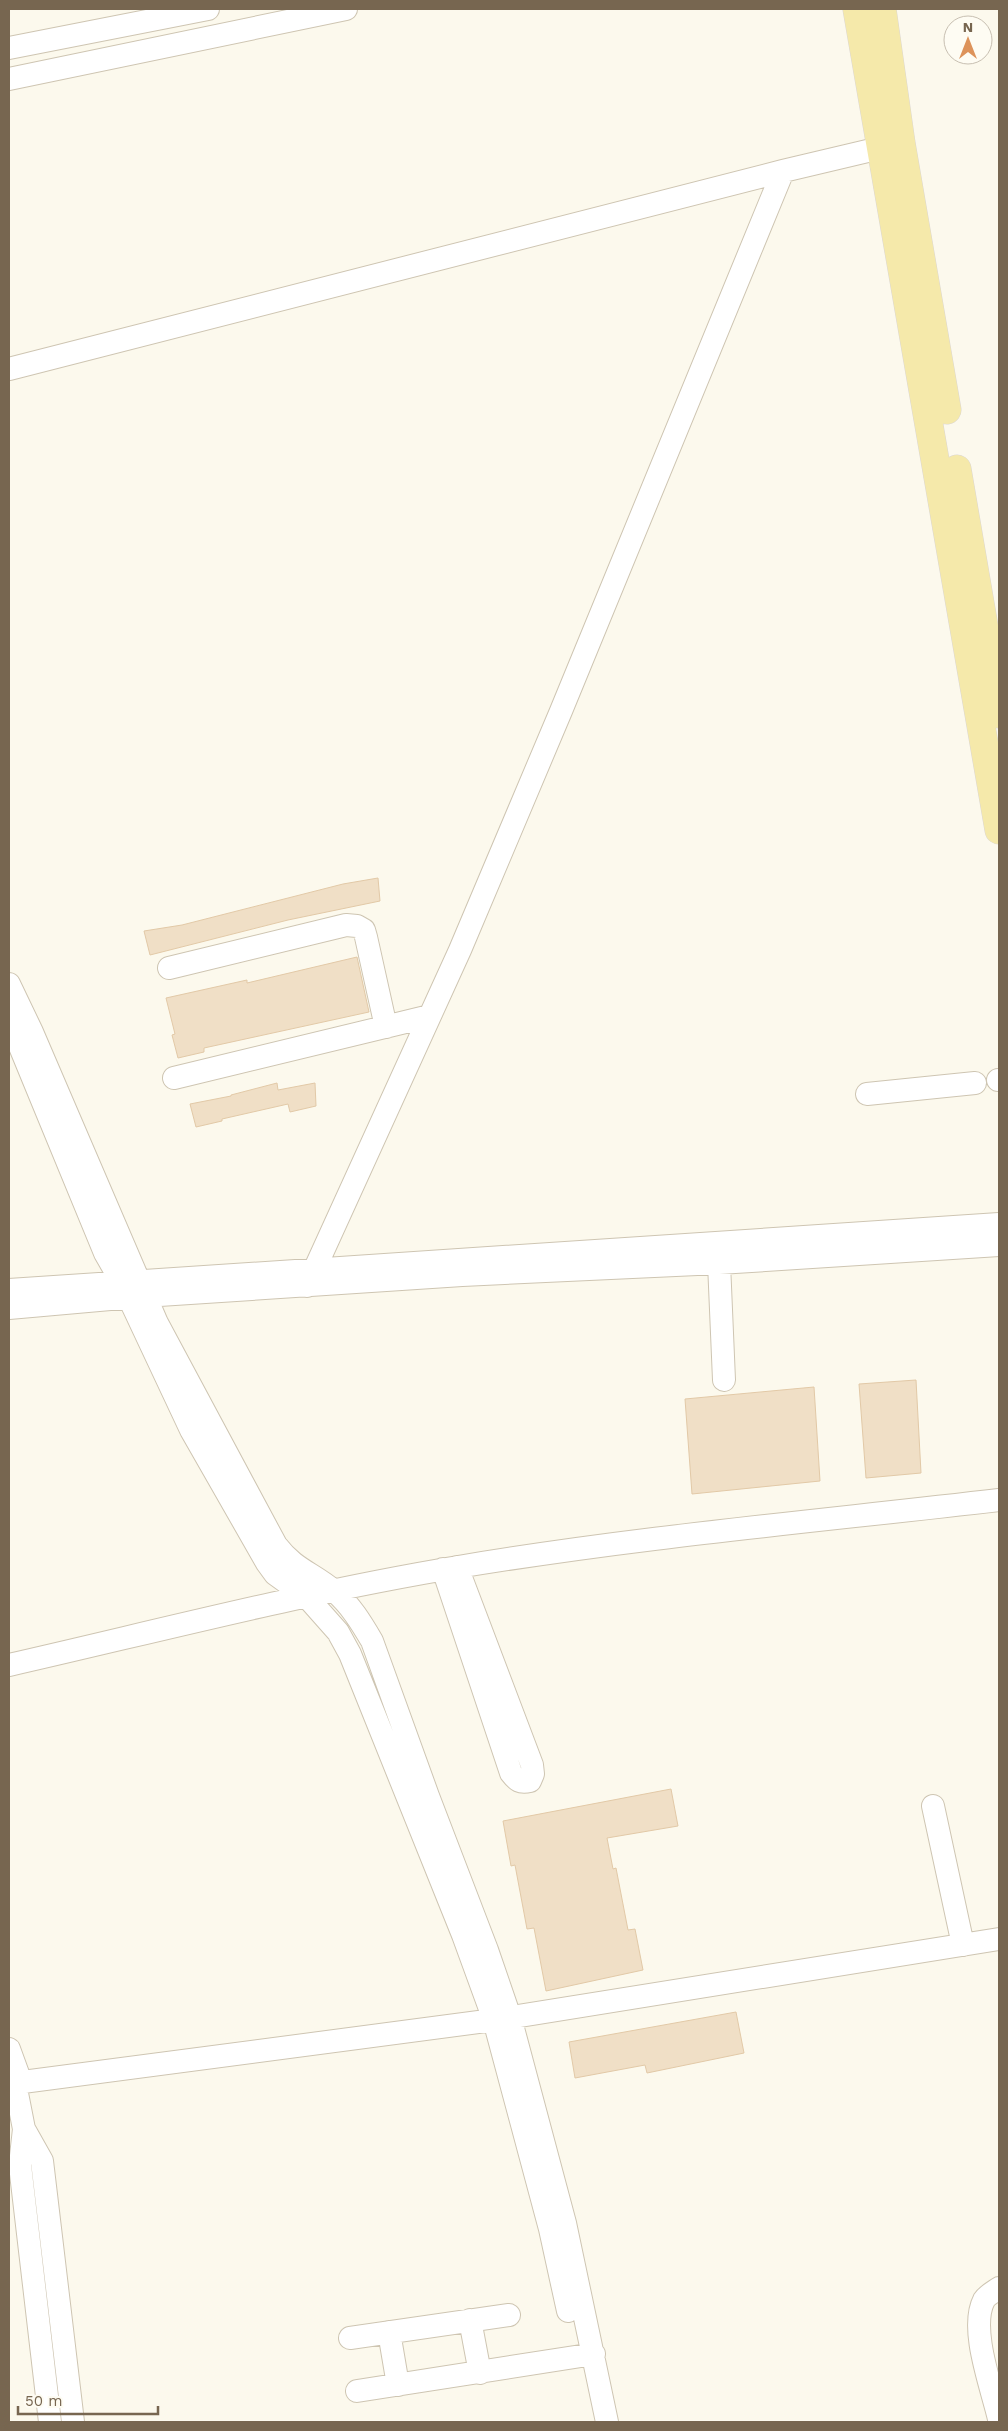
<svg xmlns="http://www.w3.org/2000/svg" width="1008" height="2431" viewBox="0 0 1008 2431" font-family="'Work Sans',sans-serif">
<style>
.building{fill:#f0dfc6;stroke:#e2c9a7}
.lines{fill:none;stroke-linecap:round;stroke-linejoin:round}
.minor-casing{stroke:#cec5b2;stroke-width:24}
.major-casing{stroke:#dcd7d2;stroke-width:29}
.minor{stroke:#fff;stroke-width:22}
.major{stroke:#f5e9aa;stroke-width:28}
</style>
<rect width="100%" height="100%" fill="#fcf9ed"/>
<path class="building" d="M378 878 380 901 288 920 150 955 144 931 182 925 343 884Z
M357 957 369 1012 204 1048V1052L178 1058 172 1035 175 1034 166 998 247 980V983Z
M277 1083 278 1090 315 1083 316 1106 290 1112 288 1104 222 1119V1121L196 1127 190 1104 231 1096V1095Z
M916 1380 921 1473 866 1478 859 1384Z
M814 1387 820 1481 692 1494 685 1399Z
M671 1789 678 1826 607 1838 613 1869 616 1868 628 1930 635 1929 643 1970 546 1991 534 1928 527 1929 515 1865 511 1866 503 1821Z
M736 2012 744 2053 647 2073 645 2065 575 2078 569 2042Z"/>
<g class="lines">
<g class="minor-casing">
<path id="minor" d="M9 48 208 9
M9 79 346 9
M9 369 783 171 897 144
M169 968 346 925 357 926 364 930 366 937 386 1027
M9 984 32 1032 157 1323 276 1545C295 1570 313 1573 334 1591 350 1604 362 1624 372 1641L428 1796 487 1950 510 2017 565 2223 607 2422
M9 1020 105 1253 121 1281 191 1430 267 1563 275 1574 307 1597 338 1632 350 1654 463 1935 494 2020 550 2229 568 2311
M174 1078 430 1016
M998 1080H999
M867 1094 975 1083
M719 1263 724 1380
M307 1286 460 950 561 711 783 171
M9 1290 999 1224
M9 1308 144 1296 462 1275 719 1263 999 1245
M443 1569 511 1773C517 1781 520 1783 530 1781L533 1774 532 1765 457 1567
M9 1665C158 1631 307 1592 458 1567 637 1537 819 1521 999 1500
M933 1806 963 1945
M9 2049 21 2082
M24 2129 42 2161 73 2422
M999 2288C995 2291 987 2295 984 2300 969 2329 992 2388 999 2419
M470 2320 480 2373
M389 2332 398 2385
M350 2338 509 2315
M357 2391 594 2354
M50 2422 20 2165 24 2129 15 2083 494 2020 999 1939"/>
</g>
<g class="major-casing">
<path id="major" d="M857 9 999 830
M882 9 901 143 947 410
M957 469 999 714"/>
</g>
<use href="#minor" class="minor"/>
<use href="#major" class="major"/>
</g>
<rect width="1008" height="2431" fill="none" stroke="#776650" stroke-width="20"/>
<g transform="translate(968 40)"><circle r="24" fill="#fefcf3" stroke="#c8c0b2"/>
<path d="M0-4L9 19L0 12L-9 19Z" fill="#dd935a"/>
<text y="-8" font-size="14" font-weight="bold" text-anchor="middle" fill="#776650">N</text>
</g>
<path d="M18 2406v8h140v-8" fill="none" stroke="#776650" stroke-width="2.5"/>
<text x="25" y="2406" font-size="15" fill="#776650" stroke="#fefcf3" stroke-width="4" paint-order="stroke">50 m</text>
</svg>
